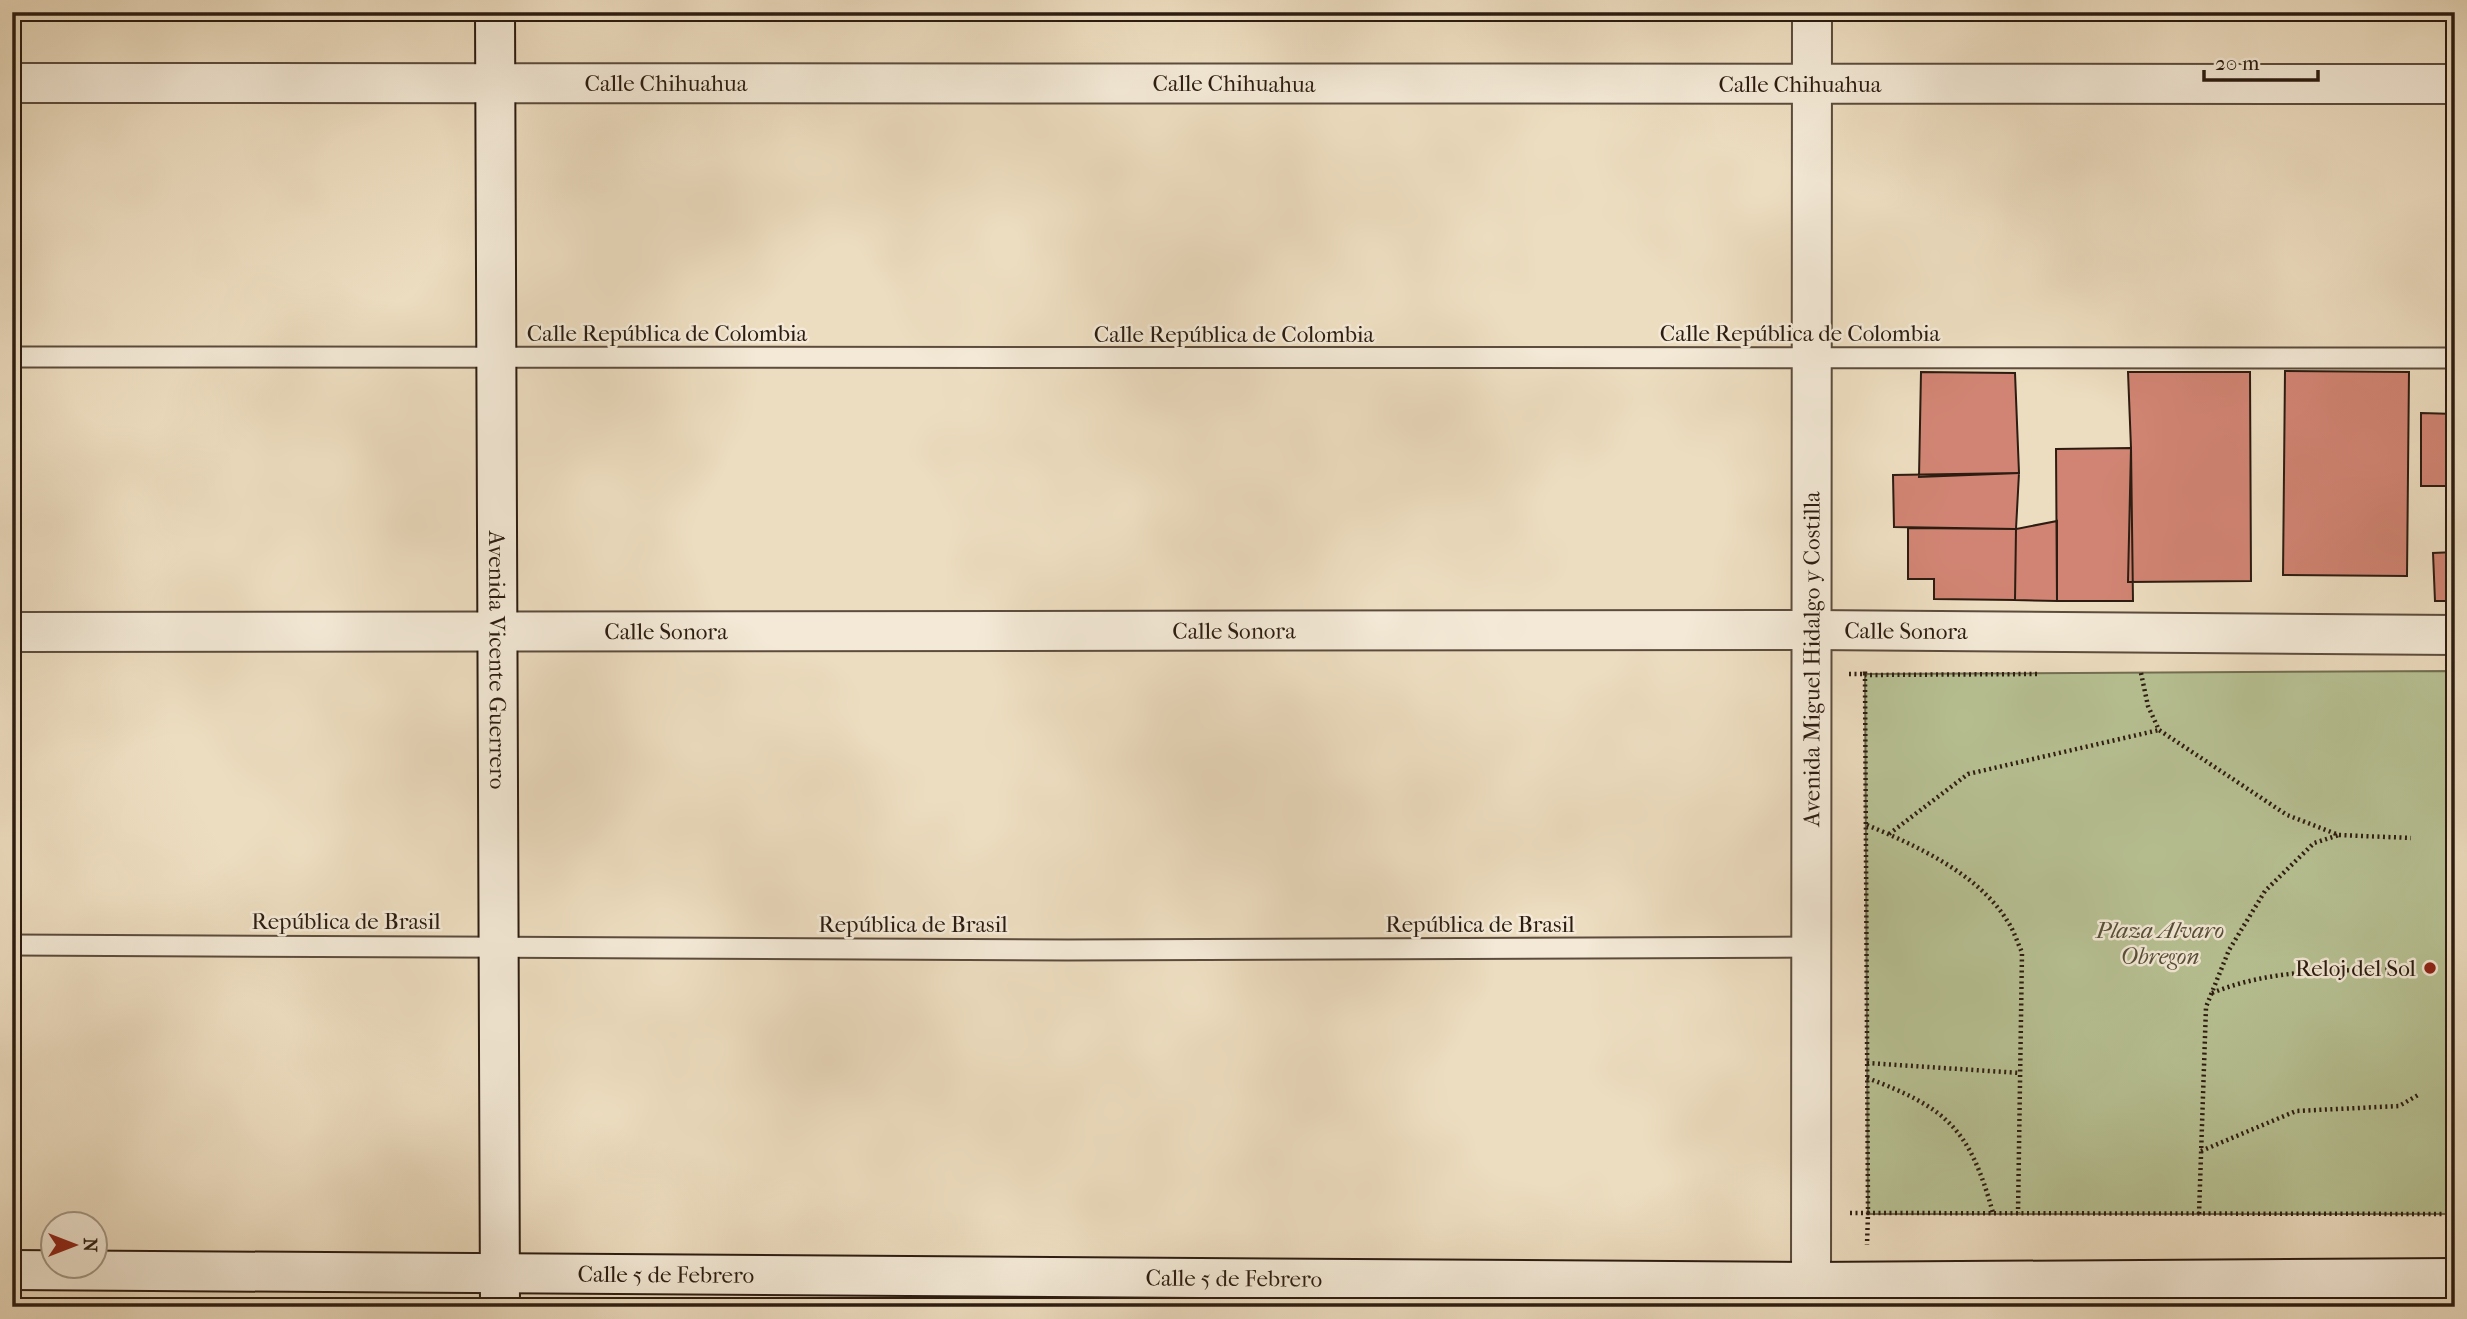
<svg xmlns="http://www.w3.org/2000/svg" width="2467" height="1319" viewBox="0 0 2467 1319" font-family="'IM FELL French Canon',serif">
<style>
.green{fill:#b7c193;stroke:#726e52;stroke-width:2}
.building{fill:#d18473;stroke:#2c1c11;stroke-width:2}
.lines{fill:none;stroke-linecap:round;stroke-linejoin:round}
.service-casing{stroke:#5c4c3d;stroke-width:23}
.minor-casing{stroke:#5c4c3d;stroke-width:42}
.tertiary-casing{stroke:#5c4c3d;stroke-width:42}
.secondary-casing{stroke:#2c1c11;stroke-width:42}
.path{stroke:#2c1c11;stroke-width:4.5;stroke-dasharray:2 3.5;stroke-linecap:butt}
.service{stroke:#f3e9d6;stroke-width:19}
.minor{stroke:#f3e9d6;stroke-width:38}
.tertiary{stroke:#f3e9d6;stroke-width:38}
.secondary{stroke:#f3e9d6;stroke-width:38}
.poi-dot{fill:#8f2418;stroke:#f3e9d6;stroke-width:2.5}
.labels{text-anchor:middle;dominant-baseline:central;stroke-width:5;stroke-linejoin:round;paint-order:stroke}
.street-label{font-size:23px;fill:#2c1c11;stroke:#f3e9d6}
.park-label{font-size:23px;font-style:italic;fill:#564e38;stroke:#f3e9d6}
.poi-label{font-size:23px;fill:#2c1c11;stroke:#f3e9d6;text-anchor:end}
</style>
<rect width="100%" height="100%" fill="#edddc0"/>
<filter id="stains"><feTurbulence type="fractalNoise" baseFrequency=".00286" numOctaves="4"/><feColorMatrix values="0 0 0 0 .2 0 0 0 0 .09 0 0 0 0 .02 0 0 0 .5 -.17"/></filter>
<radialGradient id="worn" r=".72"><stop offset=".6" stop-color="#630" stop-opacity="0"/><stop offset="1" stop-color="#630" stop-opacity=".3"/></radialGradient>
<path class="green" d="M2455 671V1214H1868L1865 674Z"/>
<path class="building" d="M2285 371 2409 372 2407 576 2283 575Z
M1921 372 2015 373 2019 473 1919 477Z
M2128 372H2250L2251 581 2128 582 2131 448Z
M2421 413 2455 414V486H2421Z
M2131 448 2133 601H2057L2056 449Z
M2019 473 2016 529 1894 527 1893 475Z
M2057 521V601L2015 600 2016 529Z
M1908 528 2016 529 2015 600 1934 599V579H1908Z
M2455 552V601H2435L2433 553Z"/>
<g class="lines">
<g class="service-casing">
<path id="service" d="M12 357 2455 358
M12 945 1068 950 1813 947"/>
</g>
<g class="minor-casing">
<g id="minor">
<path id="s1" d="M12 632 1813 630 2455 635"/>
</g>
</g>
<g class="tertiary-casing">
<g id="tertiary">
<path id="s2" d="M12 83 2455 84"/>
<path id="s3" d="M1811 1307 1812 12"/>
</g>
</g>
<g class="secondary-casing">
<g id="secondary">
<path id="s4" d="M495 12 500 1307"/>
<path id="s5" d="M12 1270 1811 1282 2455 1278"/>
</g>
</g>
<path class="path" d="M2141 673 2148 706 2159 730 2287 815 2339 835 2411 838
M1849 674H1865V670
M2037 674 1865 675 1868 1213 2455 1214
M1867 825C1917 846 1979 874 2008 922 2014 931 2017 942 2022 952L2018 1213
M1889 834 1968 774 2159 730
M2212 993C2273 968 2338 971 2403 969
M1867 1063 2020 1073
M1867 1078C1948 1108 1970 1130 1993 1213
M2201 1151 2296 1111 2399 1106 2418 1095
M1850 1213H1868L1867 1245
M2199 1214 2206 1007 2229 950 2265 891 2314 843 2339 835"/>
<use href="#service" class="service"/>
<use href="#minor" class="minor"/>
<use href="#tertiary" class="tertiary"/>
<use href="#secondary" class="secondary"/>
</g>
<circle class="poi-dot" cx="2430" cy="968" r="7"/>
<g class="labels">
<g class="street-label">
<text stroke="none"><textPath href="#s2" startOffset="654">Calle Chihuahua</textPath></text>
<text stroke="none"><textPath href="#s2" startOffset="1222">Calle Chihuahua</textPath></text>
<text stroke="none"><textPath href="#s2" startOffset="1788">Calle Chihuahua</textPath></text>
<text x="667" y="333">Calle República de Colombia</text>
<text x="1800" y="333">Calle República de Colombia</text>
<text x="1234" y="334">Calle República de Colombia</text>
<text stroke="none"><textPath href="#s1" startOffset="1222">Calle Sonora</textPath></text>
<text stroke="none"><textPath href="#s1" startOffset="1894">Calle Sonora</textPath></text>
<text stroke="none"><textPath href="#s1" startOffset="654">Calle Sonora</textPath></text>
<text stroke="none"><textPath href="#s3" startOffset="648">Avenida Miguel Hidalgo y Costilla</textPath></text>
<text stroke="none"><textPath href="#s4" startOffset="648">Avenida Vicente Guerrero</textPath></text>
<text x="346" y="921">República de Brasil</text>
<text x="913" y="924">República de Brasil</text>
<text x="1480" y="924">República de Brasil</text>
<text stroke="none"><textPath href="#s5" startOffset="654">Calle 5 de Febrero</textPath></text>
<text stroke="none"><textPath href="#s5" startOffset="1222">Calle 5 de Febrero</textPath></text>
</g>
<g class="park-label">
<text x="2160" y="930">Plaza Alvaro<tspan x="2160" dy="26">Obregon</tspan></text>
</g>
<g class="poi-label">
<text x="2416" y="968">Reloj del Sol</text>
</g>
</g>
<rect width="2467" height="1319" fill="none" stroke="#edddc0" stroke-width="42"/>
<rect x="14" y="14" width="2439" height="1291" fill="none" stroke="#2c1c11" stroke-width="3.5"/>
<rect x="21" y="21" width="2425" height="1277" fill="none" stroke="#2c1c11" stroke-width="2"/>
<g transform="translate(74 1245) rotate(90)"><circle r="33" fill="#f3e9d6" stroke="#a39787" stroke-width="2"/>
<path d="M0-5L12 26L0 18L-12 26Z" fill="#8f2418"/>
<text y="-10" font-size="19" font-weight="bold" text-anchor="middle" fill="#2c1c11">N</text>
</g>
<path d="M2204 70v10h114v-10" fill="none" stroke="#2c1c11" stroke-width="3.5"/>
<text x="2215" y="70" font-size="21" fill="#2c1c11" stroke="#f3e9d6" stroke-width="5" paint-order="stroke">20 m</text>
<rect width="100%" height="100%" filter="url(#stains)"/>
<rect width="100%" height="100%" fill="url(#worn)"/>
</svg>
